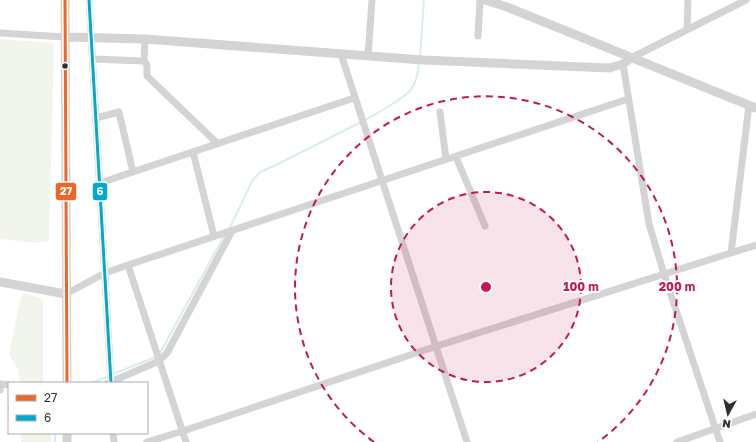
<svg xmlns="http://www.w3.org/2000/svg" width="756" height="442" viewBox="0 0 756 442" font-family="'Golos Text',sans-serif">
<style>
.green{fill:#f2f5ec}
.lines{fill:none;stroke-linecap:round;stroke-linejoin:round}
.stream{stroke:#d8ecf2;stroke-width:2}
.minor{stroke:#d4d4d4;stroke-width:7}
.tertiary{stroke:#d4d4d4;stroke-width:9}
.bus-1-casing{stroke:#fff;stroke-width:6}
.bus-2-casing{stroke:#fff;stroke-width:6}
.bus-1{stroke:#f26522;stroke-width:3}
.bus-2{stroke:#00a9ce;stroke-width:3}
.ring{fill:none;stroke:#c2185b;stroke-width:2;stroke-dasharray:7 5}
.bus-dot{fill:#2f2f2f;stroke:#fff;stroke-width:1.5}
.centre{fill:#c2185b;stroke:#fff;stroke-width:2}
.ring-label{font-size:12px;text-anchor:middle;font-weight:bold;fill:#c2185b;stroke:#fff;stroke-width:4;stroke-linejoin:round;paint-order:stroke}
.line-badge{stroke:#fff;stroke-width:1.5}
.badge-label{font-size:11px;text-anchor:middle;font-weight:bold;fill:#fff}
</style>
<rect width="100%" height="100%" fill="#fff"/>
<path class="green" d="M0 39 54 43 49 241 35 243 0 239Z
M23 293 41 298 43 303V383H20L18 369 9 355 18 309Z
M21 433H51V442H21Z"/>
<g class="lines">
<path class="stream" d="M420 57 424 0
M365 120C373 116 381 111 389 106 411 93 417 88 419 62
M229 229 238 211 252 181 260 172 276 165 361 122
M113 374 153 358 161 351 224 236
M91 383 109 376
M55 442V433"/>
<path class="minor" d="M89 0 111 383
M687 30 688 0
M0 33 65 37
M478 36 480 0
M145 39 144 61 147 65V76L217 143
M341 54 467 442
M368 56 372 0
M631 58 746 0
M93 59 144 61
M623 64 649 224 664 274 720 442
M440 112 446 159
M96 118 119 112 133 172
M193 152 214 236
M456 157 485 226
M100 183 354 98
M731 253 749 105
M128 265 186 442
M66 294 105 273 128 265 628 99
M108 383 159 361 167 353 232 231
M0 390 1 384 9 385
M113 433 114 442
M147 442 183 431 437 346 756 245
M677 442 756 414"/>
<path class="tertiary" d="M65 0 67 383
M485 0 507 7 756 108
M65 37 145 39 423 60 609 68 623 64 631 58
M0 282 66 294
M67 442V433"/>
<g class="bus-1-casing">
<path id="bus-1" d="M65 0 67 383"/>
</g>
<g class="bus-2-casing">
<path id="bus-2" d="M89 0 111 383"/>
</g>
<use href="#bus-1" class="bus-1"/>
<use href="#bus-2" class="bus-2"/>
</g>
<circle cx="486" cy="287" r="95" fill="#c2185b" fill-opacity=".12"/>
<g class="ring">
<circle cx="486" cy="287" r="95"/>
<path d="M374 442A191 191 0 1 1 598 442"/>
</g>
<circle class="bus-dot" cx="65" cy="66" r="3.5"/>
<circle cx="486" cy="287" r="6" class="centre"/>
<g class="ring-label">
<text x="581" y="291">100 m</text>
<text x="677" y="291">200 m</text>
</g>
<g class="line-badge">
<rect x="55" y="182" width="22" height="19" rx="4" fill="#f26522"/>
<rect x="92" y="182" width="16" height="19" rx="4" fill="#00a9ce"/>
</g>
<g class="badge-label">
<text x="66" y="195">27</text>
<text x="100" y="195">6</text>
</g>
<rect x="8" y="382" width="140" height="52" fill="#ffffff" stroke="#acacac"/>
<rect x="16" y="395" width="20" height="6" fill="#f26522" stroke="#acacac"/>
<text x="44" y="402" font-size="12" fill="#2f2f2f">27</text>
<rect x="16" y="415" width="20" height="6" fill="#00a9ce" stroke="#acacac"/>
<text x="44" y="422" font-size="12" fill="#2f2f2f">6</text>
<g transform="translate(728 414) rotate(188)" stroke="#ffffff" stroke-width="3" paint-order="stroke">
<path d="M0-3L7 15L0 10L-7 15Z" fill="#2f2f2f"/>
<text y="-6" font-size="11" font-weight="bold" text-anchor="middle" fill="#2f2f2f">N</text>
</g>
</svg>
